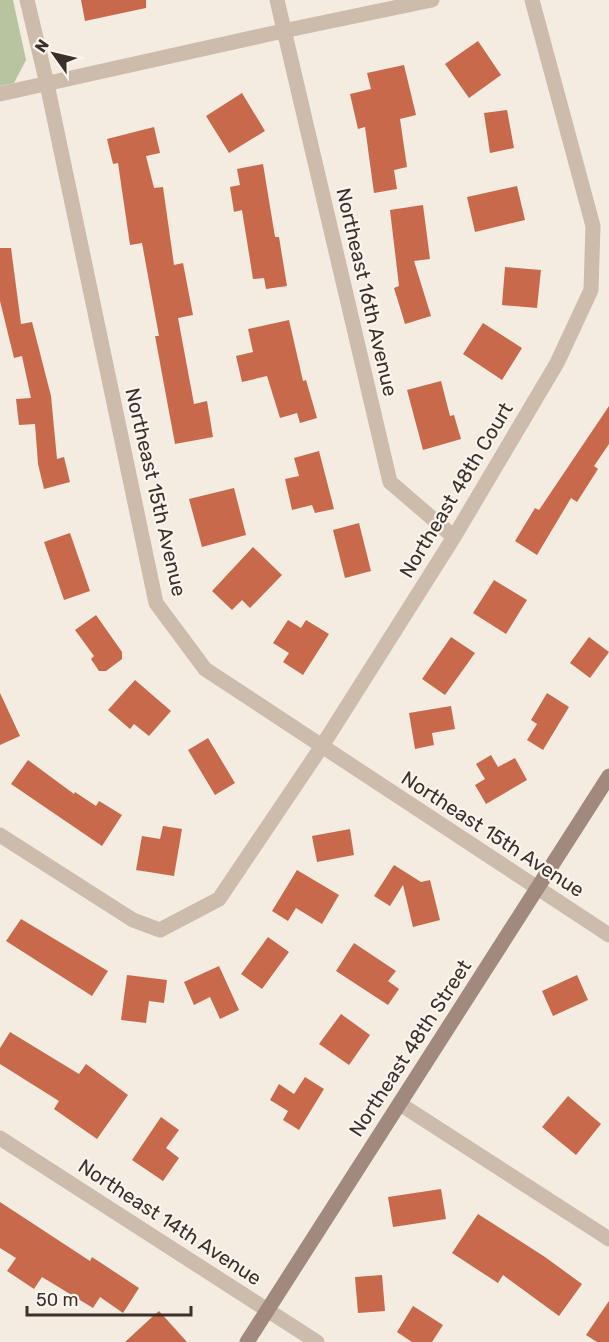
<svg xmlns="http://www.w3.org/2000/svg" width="609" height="1342" viewBox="0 0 609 1342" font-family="Rubik,sans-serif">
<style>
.green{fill:#b8c4a0}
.building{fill:#c8694b}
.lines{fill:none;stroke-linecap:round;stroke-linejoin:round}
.street{stroke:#cdbbac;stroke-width:15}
.secondary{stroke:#a18a7d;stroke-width:15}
.labels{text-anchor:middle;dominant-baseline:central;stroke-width:4.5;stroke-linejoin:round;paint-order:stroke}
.street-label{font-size:20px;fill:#3b302b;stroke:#fbf5ee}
</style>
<rect width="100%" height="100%" fill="#f4ebe1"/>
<path class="green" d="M0 0H13L26 60 14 83 0 86Z"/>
<path class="building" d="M81 0H146V8L85 21Z
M478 41 501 75 469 98 445 64Z
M404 65 416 115 400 119 407 167 394 170 397 189 374 193 365 127 358 129 350 94 371 89 367 73Z
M242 93 265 131 229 153 206 116Z
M507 110 514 148 490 153 484 113Z
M154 127 160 153 146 156 154 188 163 187 174 265 183 263 193 315 178 318 194 404 207 401 213 437 175 444 155 336H159L142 243 130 245 118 163 113 164 107 139Z
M263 164 275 237H279L287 286 266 289 264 278 253 279 242 210 234 212 230 187 240 185 237 169Z
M517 186 525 220 475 232 467 197Z
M423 205 430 259 414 261 431 316 405 324 394 288 399 286 390 210Z
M0 248H11L21 324 32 322 51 396 57 459 64 457 70 482 44 489 38 464 35 424 19 425 16 399 31 398 22 356 14 358 0 301Z
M505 267 541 270 537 308 502 305Z
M289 320 303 381 306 380 317 418 300 423 297 413 280 418 267 376 242 382 236 356 253 352 248 329Z
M483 323 522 348 502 380 463 354Z
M441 381 450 416 454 415 461 439 423 450 407 390Z
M609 406V444L594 466 598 469 577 502 571 498 537 555 515 541 535 508 539 510Z
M319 451 334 509 315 513 312 505 292 510 285 479 299 476 294 458Z
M234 488 246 535 202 547 189 499Z
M359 523 371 571 345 578 333 530Z
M70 533 90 591 64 600 44 542Z
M253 547 282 575 250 608 242 600 232 610 212 591Z
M494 580 527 600 506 634 473 613Z
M96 615 122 652V659L106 671H99L91 659 94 656 75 630Z
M288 620 301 628 306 620 329 634 303 675 283 662 289 653 273 643Z
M451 637 475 653 445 695 422 679Z
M589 637 609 652 590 678 570 663Z
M135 680 171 711 149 736 134 724 130 729 108 710Z
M0 693 20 736 0 745Z
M547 693 569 707 543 750 527 740 537 724 531 720Z
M451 706 455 729 432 733 434 745 415 749 409 713Z
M208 738 235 783 215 795 188 750Z
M491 755 498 767 515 758 527 780 486 804 475 785 485 779 476 764Z
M28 760 74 794 75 792 96 806 99 801 122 815 102 846 11 784Z
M163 826 182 829 174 876 136 870 142 836 160 839Z
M350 829 354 855 317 862 312 836Z
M394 865 421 882 430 880 440 920 413 927 403 885 390 906 374 896Z
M297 870 339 895 322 924 296 908 288 921 272 911Z
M21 919 108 971 92 996 6 941Z
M268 937 289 952 262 989 241 974Z
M354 943 396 971 388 981 399 989 388 1005 336 971Z
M219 966 239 1010 220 1019 210 997 194 1005 184 982Z
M127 975 167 980 164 1003 149 1001 146 1023 121 1020Z
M577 975 588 1000 553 1016 542 991Z
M341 1014 370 1035 349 1065 319 1044Z
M10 1032 79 1074 86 1064 128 1095 97 1139 54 1109 59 1101 0 1064V1048Z
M305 1077 324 1089 299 1130 283 1120 288 1111 270 1100 279 1084 294 1094Z
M568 1096 601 1124 576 1155 542 1127Z
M161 1117 179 1130 166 1148 179 1158 163 1181 132 1160Z
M441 1189 446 1219 393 1227 388 1197Z
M0 1202 90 1261 92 1257 139 1288 123 1313 100 1297 93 1308 42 1277 34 1289 7 1271 16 1258 0 1248Z
M478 1214 545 1257 582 1284 559 1316 503 1275 498 1283 452 1253Z
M382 1275 385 1311 358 1313 355 1277Z
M609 1301V1342H597L586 1335Z
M413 1306 443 1325 432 1342H412L397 1332Z
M159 1311 187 1342H125L151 1318Z"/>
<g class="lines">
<path class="street" d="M27 0 47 84 156 603 205 669 609 935
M277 0 390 482 454 537
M0 94 283 31 432 0
M0 835 133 920 160 930 219 899 322 746 454 537 557 363 591 290 593 226 532 0
M400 1104 609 1239
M0 1138 317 1342"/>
<path class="secondary" d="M247 1342 609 776"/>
</g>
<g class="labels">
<g class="street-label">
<text transform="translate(367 292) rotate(77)">Northeast 16th Avenue</text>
<text transform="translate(456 490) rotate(-59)">Northeast 48th Court</text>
<text transform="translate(156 492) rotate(77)">Northeast 15th Avenue</text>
<text transform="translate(493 834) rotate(33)">Northeast 15th Avenue</text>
<text transform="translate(410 1048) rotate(-57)">Northeast 48th Street</text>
<text transform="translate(170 1222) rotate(33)">Northeast 14th Avenue</text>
</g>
</g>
<g transform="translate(54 54) rotate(304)" stroke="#fbf5ee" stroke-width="4.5" paint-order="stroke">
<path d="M0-4.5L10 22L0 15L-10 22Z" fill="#3b302b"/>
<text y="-9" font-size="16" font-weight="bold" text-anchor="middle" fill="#3b302b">N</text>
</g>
<path d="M27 1306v9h164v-9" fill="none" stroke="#3b302b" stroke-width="3"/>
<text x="36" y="1306" font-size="18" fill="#3b302b" stroke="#fbf5ee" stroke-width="4.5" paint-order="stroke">50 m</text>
</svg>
